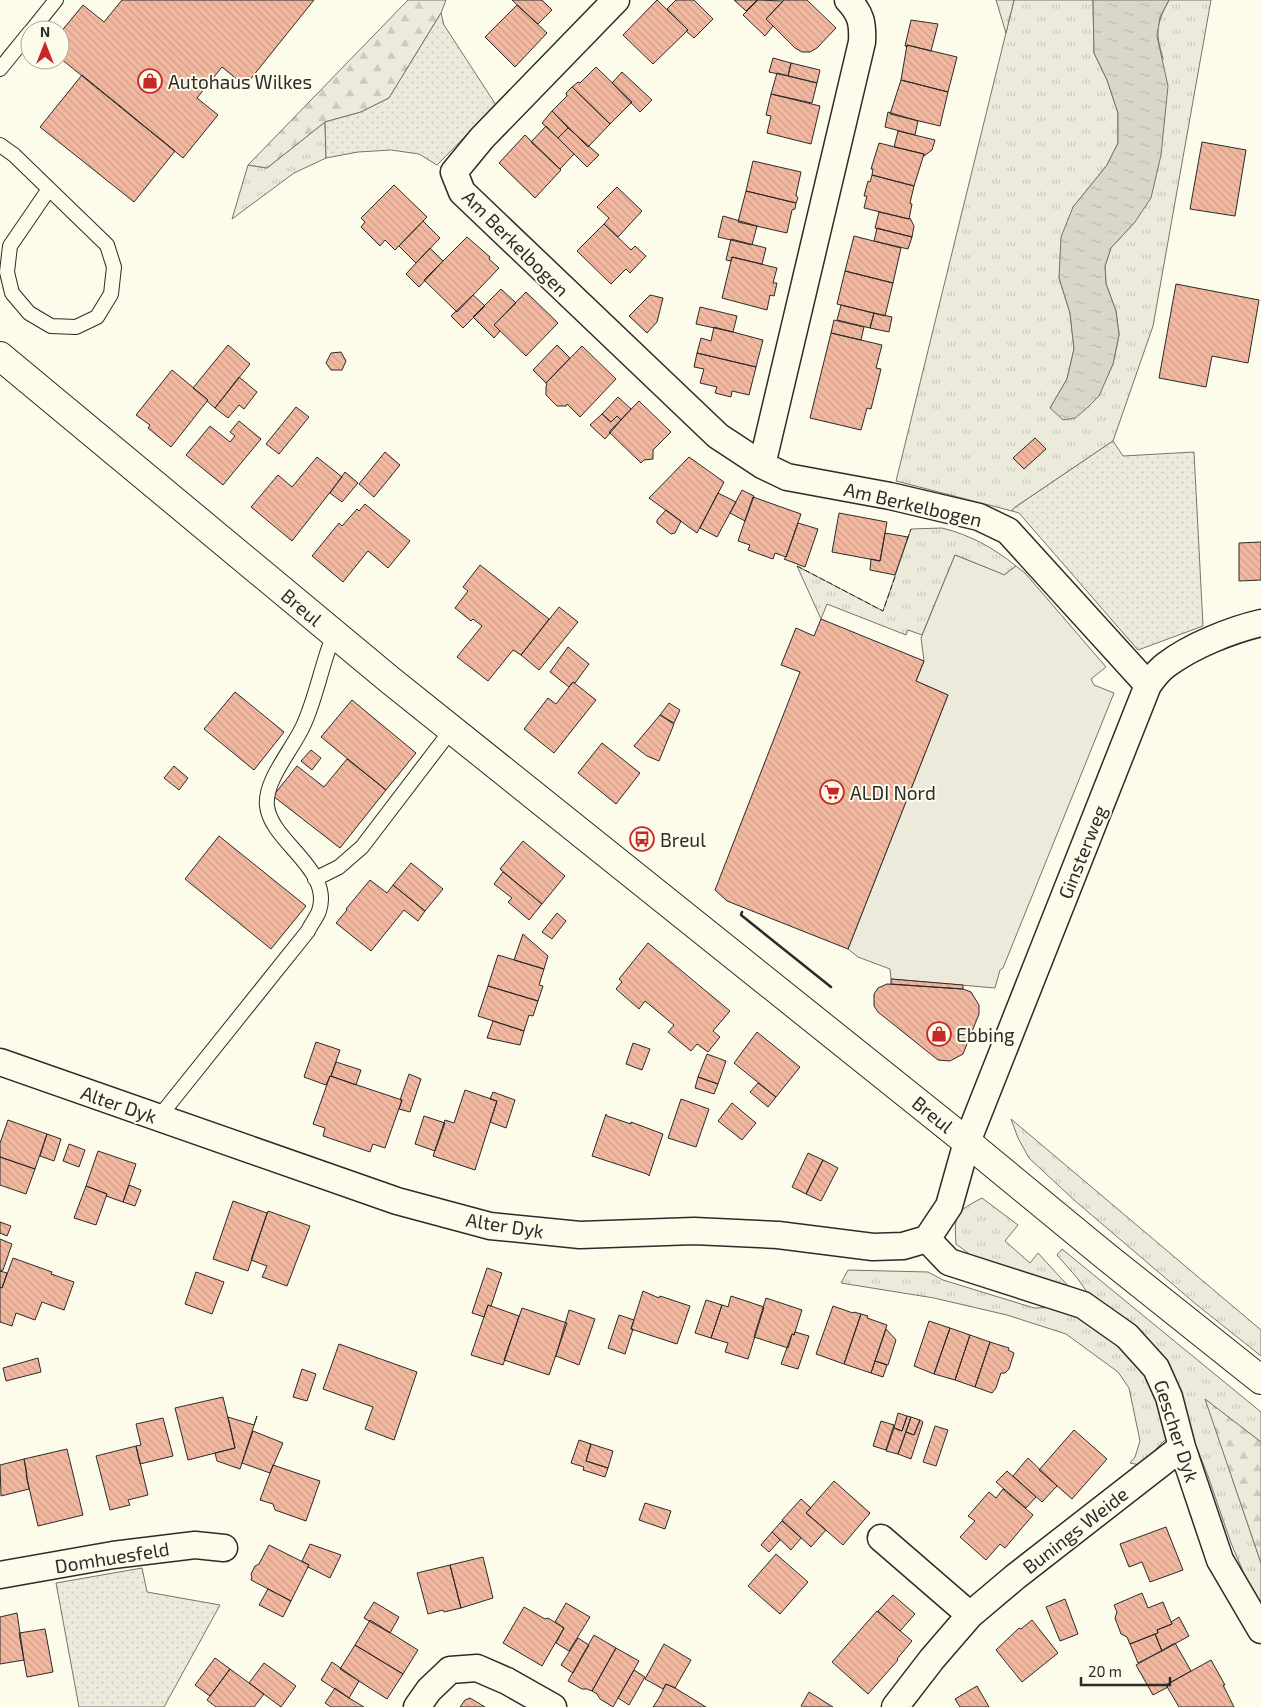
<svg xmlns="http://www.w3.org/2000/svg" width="1261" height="1707" viewBox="0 0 1261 1707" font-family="'Exo 2',sans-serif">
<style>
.grass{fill:url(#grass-tufts);stroke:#74746e}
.forest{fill:url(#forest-firs);stroke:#74746e}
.park{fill:url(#park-dots);stroke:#74746e}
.parking{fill:#eceadb;stroke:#74746e}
.water{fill:url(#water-ripples);stroke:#74746e}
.building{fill:url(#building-back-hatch);stroke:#2b2b2b}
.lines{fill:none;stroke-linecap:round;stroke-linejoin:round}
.lane-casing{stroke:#2b2b2b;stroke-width:16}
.street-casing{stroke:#2b2b2b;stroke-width:29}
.secondary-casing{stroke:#2b2b2b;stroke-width:30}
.lane{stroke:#fdfbea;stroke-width:14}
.street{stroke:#fdfbea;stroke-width:26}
.secondary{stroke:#fdfbea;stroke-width:28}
.fence{stroke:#2b2b2b;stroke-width:1;stroke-dasharray:6 2.5;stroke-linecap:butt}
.wall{stroke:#2b2b2b;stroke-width:2.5}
.labels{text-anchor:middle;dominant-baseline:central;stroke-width:4;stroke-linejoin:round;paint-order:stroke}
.poi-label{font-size:19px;fill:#2b2b2b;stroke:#fdfbea;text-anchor:start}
.street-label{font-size:19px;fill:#2b2b2b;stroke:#fdfbea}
</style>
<defs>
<pattern id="grass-tufts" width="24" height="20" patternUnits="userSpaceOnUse" patternTransform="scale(1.25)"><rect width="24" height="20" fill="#ecebdb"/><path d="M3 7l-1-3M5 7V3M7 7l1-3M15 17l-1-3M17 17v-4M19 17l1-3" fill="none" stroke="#cbcabc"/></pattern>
<pattern id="forest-firs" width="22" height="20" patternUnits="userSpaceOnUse" patternTransform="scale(1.25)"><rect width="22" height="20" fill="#ecebdb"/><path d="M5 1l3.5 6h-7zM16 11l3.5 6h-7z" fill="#cbcabc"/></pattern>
<pattern id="park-dots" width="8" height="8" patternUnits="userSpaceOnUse" patternTransform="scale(1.25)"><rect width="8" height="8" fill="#ecebdb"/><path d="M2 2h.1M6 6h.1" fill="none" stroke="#cbcabc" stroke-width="1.8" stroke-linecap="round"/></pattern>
<pattern id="water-ripples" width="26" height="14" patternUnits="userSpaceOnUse" patternTransform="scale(1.25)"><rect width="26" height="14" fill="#d8d7c9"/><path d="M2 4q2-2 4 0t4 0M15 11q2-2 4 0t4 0" fill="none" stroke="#bab9ad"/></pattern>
<pattern id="building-back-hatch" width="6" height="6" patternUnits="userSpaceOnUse" patternTransform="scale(1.25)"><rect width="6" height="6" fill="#f2b8a0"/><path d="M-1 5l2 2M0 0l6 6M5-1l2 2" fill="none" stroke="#d09e8a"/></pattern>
</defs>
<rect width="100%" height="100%" fill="#fdfbea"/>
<path class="grass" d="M1014 0H1093L1094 53 1107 80 1118 113V143L1107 165 1073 207 1059 278 1070 313 1074 349 1067 379 1050 408 1085 410 1098 396 1113 364 1119 335 1116 311 1106 284 1105 266 1111 248 1135 222 1163 58C1155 32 1156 25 1169 0H1211L1153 326 1113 441 1014 508 1012 511 896 481Z
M325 122 326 158 294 173 232 219 248 165 267 168Z
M942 528C970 535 994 548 1016 566L1004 575 955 555 922 635 908 630 906 635 827 604 821 619 797 566 883 611 911 529Z
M1011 1119 1261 1330V1356L1197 1305 1074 1200 1029 1158 1018 1138Z
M982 1198 1018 1225 1005 1241 1030 1263 1038 1253 1070 1288 976 1259 956 1244C954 1214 955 1212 982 1198Z
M1062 1249 1261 1412V1442L1206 1400 1261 1563V1605L1245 1576 1231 1543 1208 1476 1191 1433 1091 1298 1078 1279 1057 1255Z
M848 1270 928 1272 943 1280 1034 1308 1061 1307 1118 1341 1144 1371 1159 1398 1166 1439 1140 1465 1130 1463 1135 1457 1140 1441 1129 1388 1118 1372 1066 1334 1007 1315 934 1298 841 1283Z"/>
<path class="forest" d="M408 0H446L441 13 389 98 361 112 325 122 267 168 248 165Z
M996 0H1014L1006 33Z
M1205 1399 1261 1442V1563Z"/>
<path class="park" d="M441 13 444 25 496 105 437 165 419 154 391 150 358 152 326 158 325 122 361 112 389 98Z
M1113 441 1123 456 1194 452 1203 626 1138 650 1019 513 1012 511 1014 508Z
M142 1568 147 1592 220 1605 164 1707H79L56 1583Z"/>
<path class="parking" d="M955 555 1000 573 1004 575 1016 566 1025 573 1106 667 1091 679 1094 685 1114 693 1003 968 1000 970 995 988 891 979 890 969 858 957 848 949 948 695 916 681 924 661 921 638Z"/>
<path class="water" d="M1093 0H1169L1160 17 1157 36 1168 86 1161 155 1151 198 1135 222 1111 248 1105 266 1106 284 1116 311 1119 335 1113 364 1099 396 1085 410 1075 418 1063 420 1050 408 1067 379 1074 349 1070 313 1059 278 1061 237 1073 207 1107 165 1118 143V113L1107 80 1094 53Z"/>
<path class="building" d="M122 0H314L245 86 222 67 197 98 218 115 183 158 60 58V33L83 5 104 22Z
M512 0H542L552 10 538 24Z
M657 0 688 30 653 64 623 35Z
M676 0H694L713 19 694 38 686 31 688 30 667 9Z
M734 0H757L746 11Z
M758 0 783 1 766 19 773 26 765 36 743 15Z
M784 0H807L836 28 817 48 810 52H802L795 48 766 19Z
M517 5 547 33 515 67 485 37Z
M911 20 938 24 931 51 907 45V47L905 46Z
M907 45 957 57 948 92 901 80Z
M773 58 791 63 788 76 769 72Z
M791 63 820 70 817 83 788 76Z
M596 67 632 102 610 124 572 87 578 82 580 83Z
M622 72 652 100 640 112 612 83Z
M777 73 817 83 812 103 771 94Z
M82 75 175 151 134 202 40 127Z
M901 80 948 92 940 126 890 114Z
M572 87 610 124 588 147 552 111 567 96 566 93Z
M771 94 820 106 811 144 767 133 771 116 766 115Z
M552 111 568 128 558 138 542 123Z
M888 112 918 121 915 135 885 127Z
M546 126 574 154 560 169 531 142Z
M568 128 599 155 587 167 558 138Z
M898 131 935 140 932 150 924 156V154L894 147Z
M525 135 561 170 535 198 499 163Z
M1202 142 1246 150 1235 216 1190 209Z
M879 143 924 154 914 186 872 175 873 169H871Z
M753 161 801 172 796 195 798 198 796 203 746 191Z
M872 175 914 186 910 203 912 204 909 219 864 208 867 196H864L868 181 870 182Z
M394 185 427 217 395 250 385 240 380 246 361 227 365 222 361 218Z
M617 187 642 211 618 237 604 224 609 218 597 207Z
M746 191 796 203 795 209 792 210 787 233 738 222Z
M879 212 909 219 910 218 914 226 912 237 875 228Z
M723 216 757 226 752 245 718 237Z
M423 221 440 238 416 263 399 246Z
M604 224 631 250 635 246 646 256 630 273 626 269 611 284 577 251Z
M877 228 912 237 908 249 874 241Z
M854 236 901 248 893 283 845 271Z
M467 237 490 257 489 259 499 268 457 312 424 280Z
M731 239 766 248 762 264 732 257 731 261 726 260Z
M430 248 443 261 419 287 406 274Z
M732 257 777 268 773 283H777L774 296 770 295 767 310 722 298Z
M845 271 893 283 885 316 837 304Z
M1176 284 1259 300 1248 363 1212 356 1206 387 1159 378Z
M501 289 516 303 494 325 500 331 494 338 473 317Z
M526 292 558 323 526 356 494 325Z
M473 295 485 306 463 328 451 316Z
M650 295 663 298 657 322 647 333 629 316Z
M841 305 874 313 870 328 837 320Z
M700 307 737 316 733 332 696 324Z
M874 313 892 317 889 332 870 328Z
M834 320 864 327 861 340 831 333Z
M714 327 763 340 756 367 697 353 701 338 711 341Z
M831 333 882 345 876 368 881 369 871 409 867 408 861 430 810 418Z
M228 345 250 364 215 408 207 401 208 400 193 388Z
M557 345 570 358 546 383 533 370Z
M582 346 616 379 580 417 567 404 566 406H557L546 395V386L547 385 546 383Z
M341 352 346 361 342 370H331L326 363 331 353Z
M697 353 756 367 749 395 732 391 731 397 715 393 717 387 700 383 704 369 694 367Z
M172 370 208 400 171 447 148 428 150 425 136 415Z
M239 377 257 392 244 409 239 405 228 418 215 408Z
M618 397 631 409 621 420 617 416 611 422 602 414Z
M639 401 671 432 653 450V459L644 460 641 463 609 432Z
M296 407 309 417 279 454 266 444Z
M602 414 611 422 617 416 621 420 605 439 590 425Z
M239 421 261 439 223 485 186 455 210 426 230 442 235 436 230 432Z
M1035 438 1046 449 1024 469 1013 458Z
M385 452 400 465 374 497 359 484Z
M317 457 342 477 292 541 251 507 278 475 292 487Z
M689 457 724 482 697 533 649 498Z
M345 472 358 483 342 502 330 493Z
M742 490 754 496 745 521 730 513Z
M718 493 736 502 717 537 700 528Z
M753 497 801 514 786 557 775 553 773 559 748 550 750 545 738 541Z
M365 504 410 541 388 568 368 551 343 582 312 556 339 523 342 526 357 509 359 511Z
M666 510 681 521 675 533 671 534 657 523V520Z
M839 513 887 522 880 561 832 552Z
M798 523 818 529 805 567 784 559 786 557Z
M885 533 908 537 895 575 870 570 871 559 880 561Z
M1261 542V580L1239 581V543Z
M480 565 549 619 521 655 513 650 488 681 457 657 482 626 473 619 471 621 455 608 468 591 463 587Z
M559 607 578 622 539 670 521 655Z
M821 619 924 661 916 681 948 695 848 949 727 901 715 890 800 672 781 665 796 628 814 636Z
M568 647 589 664 575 683 573 682 569 687 550 672Z
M573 682 596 700 554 753 524 729 548 698 556 704Z
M235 692 284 732 254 770 204 729Z
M352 700 416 753 386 790 321 737Z
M669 703 680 710 674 723 660 715Z
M660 715 674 724 659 761 647 756 634 746Z
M602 743 640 773 616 804 578 773Z
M311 750 321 758 312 770 301 761Z
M347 759 386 790 340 848 273 796 297 766 324 787Z
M174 766 188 778 179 790 164 778Z
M219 836 306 906 271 949 185 879Z
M523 841 565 876 542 904 500 869Z
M411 863 443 889 425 911 393 885Z
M503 872 542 904 529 920 508 902 512 898 494 884Z
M370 880 387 893 393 885 425 911 418 921 404 910 371 951 336 923 347 910 346 909Z
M557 913 566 921 552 939 542 932Z
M523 934 548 956 544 969 514 960Z
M648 943 730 1011 713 1031 720 1037 708 1052 697 1044 691 1051 668 1032 674 1025 645 1001 639 1009 616 989 622 982 619 979Z
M498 955 544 969 539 985 543 986 538 1001 488 986Z
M891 979 963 985V989L891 984Z
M887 984 963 989 971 992 979 1005V1014L963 1054 950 1061 938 1060 878 1012 874 1006V994L878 988Z
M488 986 538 1001 533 1016 529 1015 524 1031 478 1016Z
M493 1021 524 1031 520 1045 487 1038Z
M757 1032 800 1067 776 1097 734 1063Z
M316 1042 340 1050 331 1076H330L326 1085 304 1077Z
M633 1043 650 1049 642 1070 626 1064Z
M707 1054 726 1061 718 1084 698 1077Z
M336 1062 361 1070 356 1085 331 1076Z
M409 1074 421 1079 410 1112 399 1109 402 1100H400Z
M330 1076 402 1100 385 1148 373 1144 370 1152 323 1136 325 1128 313 1124Z
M698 1077 718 1084 714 1094 695 1088Z
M758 1083 776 1097 768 1107 750 1092Z
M465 1090 497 1101 475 1170 433 1156 445 1120 454 1123Z
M493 1092 515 1100 506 1128 490 1122 497 1101 490 1099Z
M681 1099 709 1109 696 1147 668 1138Z
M732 1103 756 1123 742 1140 718 1121Z
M606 1114 607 1116 631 1124V1122L663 1134 649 1176 647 1174 592 1156Z
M424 1116 445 1123 435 1151 415 1144Z
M8 1120 47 1134 35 1169 0 1157V1143Z
M47 1134 61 1139 54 1161 40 1156Z
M69 1144 85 1150 79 1167 63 1161Z
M98 1151 136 1164 123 1202 106 1196 107 1194 86 1186Z
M808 1153 823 1160 806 1194 792 1187Z
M0 1157 35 1169 26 1194 0 1185Z
M823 1160 838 1168 821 1201 806 1194Z
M129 1185 141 1190 135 1206 123 1202Z
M86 1186 107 1194 96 1225 74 1218Z
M233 1201 267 1213 248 1271 213 1259Z
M268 1211 310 1226 287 1286 262 1277 267 1266 251 1260Z
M0 1222 11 1226 7 1236 0 1233Z
M0 1239 12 1244 3 1270 0 1271Z
M13 1258 52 1272 51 1274 74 1282 64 1310 42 1302 35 1320 16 1313 12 1326 0 1322V1287L2 1288Z
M487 1268 502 1273 491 1306 488 1305 484 1317 472 1313Z
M0 1271 7 1273 2 1288 0 1287Z
M196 1272 224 1282 212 1314 185 1304Z
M643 1291 659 1298 660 1296 690 1306 677 1344 631 1329Z
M731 1296 764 1307 748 1359 725 1352 728 1343 711 1338 722 1305 728 1307Z
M766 1298 802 1310 795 1332 794 1335 792 1334 788 1348 754 1337Z
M706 1300 722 1305 711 1338 695 1333Z
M488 1305 519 1316 503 1365 471 1355Z
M833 1306 853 1313 854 1312 861 1314 844 1364 816 1354Z
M522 1308 567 1323 549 1375 504 1360Z
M569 1310 595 1319 579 1365 556 1356Z
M861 1314 868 1316 867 1318 887 1325 871 1373 844 1364Z
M619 1315 634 1320 631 1329H633L625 1354 608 1348Z
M929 1321 950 1328 934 1374 914 1366Z
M950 1328 970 1335 955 1380 934 1374Z
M886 1329 896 1340 888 1365 875 1361Z
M795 1332 809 1336 798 1369 781 1364 792 1334 794 1335Z
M970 1335 990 1342 975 1387 955 1380Z
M990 1342 1009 1348 1008 1350 1014 1353 1009 1369 1005 1373H1001L996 1388 992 1393 975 1387Z
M339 1344 417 1372 394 1440 365 1429 373 1407 323 1389Z
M38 1358 41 1372 6 1381 3 1368Z
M875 1361 887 1365 883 1377 871 1373Z
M302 1369 316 1374 307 1401 293 1397Z
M223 1397 235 1448 188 1460 175 1408Z
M898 1413 907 1416 902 1431 894 1428Z
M257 1416 240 1469 217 1461 215 1453 235 1448 228 1417 254 1425Z
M907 1416 911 1417 898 1454 886 1451 894 1428 902 1431Z
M911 1417 920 1420 914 1435 906 1432Z
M163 1418 173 1456 140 1464 136 1446 141 1445 136 1424Z
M920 1420 923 1422 911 1459 898 1454 906 1432 914 1435Z
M881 1421 894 1425 886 1450 873 1446Z
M935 1426 948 1430 936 1466 923 1462Z
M1074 1430 1107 1459 1072 1499 1039 1470Z
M253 1431 283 1443 270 1473 242 1463Z
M579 1440 591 1444 586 1461 608 1468 605 1477 583 1470 584 1467 571 1463Z
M591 1444 613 1451 608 1468 586 1461Z
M136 1446 148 1495 128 1500 130 1505 110 1510 96 1456Z
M67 1449 83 1515 38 1526 26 1475 27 1474 24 1459Z
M1028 1458 1057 1486 1042 1502 1013 1476Z
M24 1459 29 1489 1 1496 0 1465Z
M273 1465 320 1481 306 1521 275 1510 273 1504 260 1500Z
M1007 1471 1036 1497 1026 1508 996 1482Z
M834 1481 870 1513 843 1545 806 1513Z
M1003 1489 1033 1515 1005 1548 1000 1544 986 1560 960 1537 975 1521 968 1516 989 1492 996 1498Z
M801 1499 811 1508 806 1513 826 1530 811 1547 782 1520Z
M645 1503 671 1511 665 1529 639 1520Z
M782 1521 801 1538 791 1550 772 1532Z
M1166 1527 1183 1570 1150 1582 1142 1562 1129 1567 1120 1544Z
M772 1532 780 1540 769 1552 761 1545Z
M310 1544 341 1555 330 1578 308 1567 309 1565 302 1561Z
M269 1545 309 1565 291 1601 251 1580 252 1577 251 1574 255 1566 259 1564Z
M776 1554 808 1582 780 1614 748 1586Z
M483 1557 493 1598 461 1608 450 1565Z
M450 1565 461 1608 444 1612 443 1610 428 1614 417 1573Z
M268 1589 291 1601 283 1617 259 1605Z
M1142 1593 1148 1608 1163 1602 1172 1624 1157 1630 1158 1633 1130 1644 1127 1637 1121 1634 1115 1618 1117 1612 1114 1605Z
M893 1595 915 1614 900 1631 878 1611Z
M1065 1599 1078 1634 1060 1641 1046 1607Z
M374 1602 399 1617 390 1633 364 1618Z
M566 1603 590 1617 569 1651 556 1643 564 1628 555 1622Z
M524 1607 545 1619 548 1618 564 1628 542 1666 503 1643Z
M877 1611 912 1641 897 1659 898 1660 868 1694 832 1662Z
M17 1613 24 1660 0 1664V1617Z
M1179 1617 1189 1636 1162 1651 1155 1634 1158 1633 1157 1630 1172 1624 1171 1622Z
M370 1620 418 1650 403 1674 355 1645Z
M1032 1620 1058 1653 1022 1682 996 1650 1019 1628 1021 1629Z
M45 1629 53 1672 27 1677 19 1633Z
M1155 1634 1162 1651 1138 1663 1130 1644Z
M594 1635 616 1648 592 1691 587 1689H582L568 1681Z
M578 1638 589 1645 573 1673 561 1665Z
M1175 1643 1191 1671 1166 1685 1168 1687 1153 1695 1136 1665Z
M664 1644 691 1660 675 1688 666 1684 663 1689 645 1679Z
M355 1645 403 1674 387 1699 340 1669Z
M616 1648 639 1661 613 1707 600 1699 597 1694 592 1691Z
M215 1658 230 1669 210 1696 195 1685Z
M1211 1660 1225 1685H1223L1234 1707H1179L1166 1685Z
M332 1662 359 1681 349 1698 321 1680Z
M264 1663 296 1686 281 1707 249 1683Z
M230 1669 264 1694 254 1707H216L207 1700Z
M634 1670 645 1677 629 1705 618 1698Z
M666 1684 675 1688 706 1707H653L659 1698Z
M977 1686 989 1707H960L955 1699Z
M335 1688 349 1698 364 1707H331L325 1703Z
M809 1692 833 1707H803L801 1706Z
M470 1698 485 1707H460L465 1700Z"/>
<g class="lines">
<g class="lane-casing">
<path id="lane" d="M32 30 56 0
M0 69 30 32
M0 145 14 155 107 245 114 267 111 294 97 317 76 327 51 326 29 313 12 293 7 272 10 246 49 189
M315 879 339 867 362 847 452 729
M159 1117 308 931C311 924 317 917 319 911 333 869 271 842 267 806 264 780 294 748 304 724 317 695 322 663 334 634"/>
</g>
<g class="street-casing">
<path id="street" d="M616 0 482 138 454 172 462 192 718 436 762 465 787 477 890 496 979 517 1008 531 1148 685
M762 465 862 42C863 23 861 14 848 0
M0 1062 397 1201 490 1226 580 1235 694 1231 778 1235 873 1247 903 1246 927 1239 949 1206 967 1142 1148 685C1153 678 1159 670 1166 665 1191 646 1231 630 1261 623
M927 1239 949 1262 1083 1305 1127 1336 1156 1368 1169 1397 1182 1447 1220 1560 1261 1630
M881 1538 970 1615
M0 1575 113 1555 195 1545 224 1548
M417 1707 429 1690 450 1670 477 1668 507 1681 553 1707
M895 1707 932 1659 970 1615 1015 1577 1182 1447"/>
</g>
<g class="secondary-casing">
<path id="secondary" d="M0 356 390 680 967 1142 1103 1254 1261 1380"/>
</g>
<use href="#lane" class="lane"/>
<use href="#street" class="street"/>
<use href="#secondary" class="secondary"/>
<path class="fence" d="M907 540 911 529
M797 566 883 611 896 574"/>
<path class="wall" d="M742 912 741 915 831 987"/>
</g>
<defs>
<g id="shop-ring" transform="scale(1.25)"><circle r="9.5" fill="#fdfbea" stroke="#c62828" stroke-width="1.5"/><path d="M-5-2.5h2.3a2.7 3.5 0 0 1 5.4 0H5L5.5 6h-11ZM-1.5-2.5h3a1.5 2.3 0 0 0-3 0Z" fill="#c62828"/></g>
<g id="supermarket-ring" transform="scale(1.25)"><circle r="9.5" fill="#fdfbea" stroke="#c62828" stroke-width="1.5"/><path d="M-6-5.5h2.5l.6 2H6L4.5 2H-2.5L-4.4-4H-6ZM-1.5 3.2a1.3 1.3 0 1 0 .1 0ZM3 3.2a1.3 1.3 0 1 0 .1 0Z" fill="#c62828"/></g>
<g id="bus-ring" transform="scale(1.25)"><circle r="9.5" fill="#fdfbea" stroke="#c62828" stroke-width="1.5"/><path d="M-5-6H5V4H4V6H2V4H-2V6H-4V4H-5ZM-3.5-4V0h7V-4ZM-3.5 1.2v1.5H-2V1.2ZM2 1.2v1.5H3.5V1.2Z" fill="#c62828"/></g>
</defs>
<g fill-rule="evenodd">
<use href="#shop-ring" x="150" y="81"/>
<use href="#supermarket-ring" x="832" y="792"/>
<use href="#bus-ring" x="642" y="839"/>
<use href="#shop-ring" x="939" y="1034"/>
</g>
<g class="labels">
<g class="poi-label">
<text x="168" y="81">Autohaus Wilkes</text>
<text x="850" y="792">ALDI Nord</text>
<text x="660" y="839">Breul</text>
<text x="956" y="1034">Ebbing</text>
</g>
<g class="street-label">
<text transform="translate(516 243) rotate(45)">Am Berkelbogen</text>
<text transform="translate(913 504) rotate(13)">Am Berkelbogen</text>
<text transform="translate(302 607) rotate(40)">Breul</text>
<text transform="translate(1082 852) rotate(-68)">Ginsterweg</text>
<text transform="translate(119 1104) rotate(19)">Alter Dyk</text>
<text transform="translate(933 1114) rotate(39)">Breul</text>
<text transform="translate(505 1225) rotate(9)">Alter Dyk</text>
<text transform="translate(1177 1431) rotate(72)">Gescher Dyk</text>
<text transform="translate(1075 1530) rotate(-38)">Bunings Weide</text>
<text transform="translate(112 1557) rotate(-9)">Domhuesfeld</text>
</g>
</g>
<g transform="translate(45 45)"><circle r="24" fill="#fdfbea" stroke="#a9a89e"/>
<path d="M0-4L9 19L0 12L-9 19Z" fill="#c62828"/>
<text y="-8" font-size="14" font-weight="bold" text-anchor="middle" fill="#2b2b2b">N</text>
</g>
<path d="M1081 1677v8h89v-8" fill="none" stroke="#2b2b2b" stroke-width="2.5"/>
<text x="1088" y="1677" font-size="15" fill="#2b2b2b" stroke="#fdfbea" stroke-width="4" paint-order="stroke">20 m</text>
</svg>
